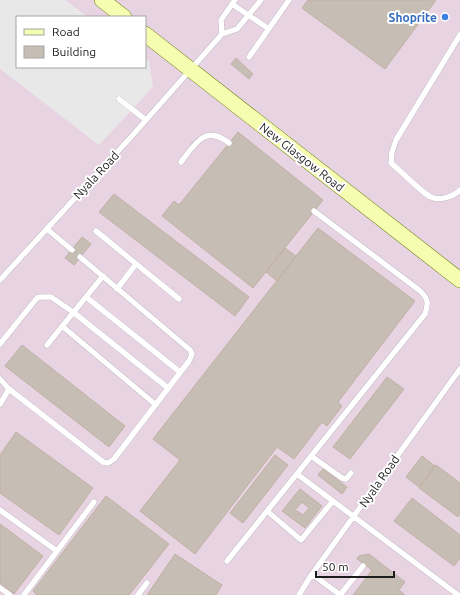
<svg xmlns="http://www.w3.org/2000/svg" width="460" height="595" viewBox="0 0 460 595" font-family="Ubuntu,sans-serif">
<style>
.industrial{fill:#e8d3e3;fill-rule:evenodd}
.parking{fill:#e8e8e8}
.building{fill:#c6bdb4;stroke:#c1b1a3;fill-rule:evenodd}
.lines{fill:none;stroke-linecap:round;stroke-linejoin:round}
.lane-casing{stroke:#a3a3a3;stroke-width:6}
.secondary-casing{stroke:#647700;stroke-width:16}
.lane{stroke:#fff;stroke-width:5.5}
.secondary{stroke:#f5fdb1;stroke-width:15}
.shop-dot{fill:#3f7fe0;stroke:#fff;stroke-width:1.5}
.labels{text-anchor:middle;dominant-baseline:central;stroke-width:4;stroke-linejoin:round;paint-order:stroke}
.shop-label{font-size:12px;font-weight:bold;fill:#366cbe;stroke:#fff;text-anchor:end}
.street-label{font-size:12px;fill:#1c1c1c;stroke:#fff}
</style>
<rect width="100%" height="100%" fill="#eeebe1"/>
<path class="industrial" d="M0 0H460V595H0ZM17 17H145V67H17Z"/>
<path class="parking" d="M0 0H65L88 17H17V67H145V58L149 61 153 87 99 145 0 69Z"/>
<path class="building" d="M308 0H436L385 69 302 8Z
M236 58 253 74 249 79 231 64Z
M238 132 323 200 253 288 162 216 174 201 179 205Z
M114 194 249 297 235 316 99 212Z
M318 228 415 301 338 402 342 406 327 426 322 422 294 459 277 447 195 554 140 511 180 460 153 439Z
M82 237 91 244 74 265 65 258Z
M285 248 296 256 277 281 266 272Z
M22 345 125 426 109 447 5 366Z
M387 377 404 389 350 459 333 447Z
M16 432 93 488 59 535 0 493V455Z
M275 455 288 465 243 523 230 513Z
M422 456 435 466 419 487 406 477Z
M436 465 460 483V514L458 517 419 488Z
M323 469 347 487 342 494 318 475Z
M300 489 322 506 305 528 282 511ZM302 502 309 508 303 515 295 510Z
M106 496 169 544 129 595H37L33 591Z
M412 498 460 535V558L454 566 394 521Z
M0 524 43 556 14 594 0 583Z
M175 554 222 585 216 595H147Z
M369 554 405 582 399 590 405 595H353L372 570 357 559 359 556Z"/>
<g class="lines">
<g class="lane-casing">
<path id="lane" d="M232 4 269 29
M222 34 237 29 261 0
M460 35 396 140 392 152 391 163C400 170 423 194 431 197 440 201 453 197 460 190
M249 57 289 0
M119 99 146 120
M181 162C195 144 205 124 229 143
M47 229 72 250
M96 231 179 299
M0 280 131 137 222 34 221 20 235 0
M117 289 136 264
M86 297 180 372
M62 326 156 405
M0 344 37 298 41 297H51L73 312 168 388
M47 345 103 276
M0 379 9 389
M0 404 9 389 103 462 108 463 114 459 189 361 192 354 190 350 80 257
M311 456 342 478 346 479 351 473
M297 474 458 595
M0 510 57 551
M267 511 301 540 333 501
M227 561 425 314C429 303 428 298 419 290L314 211
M312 574 339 594H341L363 566
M0 588 10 595
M24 595 94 502
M138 595 147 583
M299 595 312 574 460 369"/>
</g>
<g class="secondary-casing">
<path id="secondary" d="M102 0 124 17
M145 34 460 280"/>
</g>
<use href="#lane" class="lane"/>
<use href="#secondary" class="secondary"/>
</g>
<circle class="shop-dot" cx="445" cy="17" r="4"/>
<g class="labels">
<g class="shop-label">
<text x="437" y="17">Shoprite</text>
</g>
<g class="street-label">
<text transform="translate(302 157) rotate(38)">New Glasgow Road</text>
<text transform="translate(96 175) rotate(-47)">Nyala Road</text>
<text transform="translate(379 481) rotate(-55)">Nyala Road</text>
</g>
</g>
<rect x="16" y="16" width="130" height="52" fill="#ffffff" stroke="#a4a4a4"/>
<rect x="24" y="29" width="20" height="6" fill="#f5fdb1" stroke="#a4a4a4"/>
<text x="52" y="36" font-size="12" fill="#1c1c1c">Road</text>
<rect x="24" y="46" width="20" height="12" fill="#c6bdb4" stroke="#a4a4a4"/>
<text x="52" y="56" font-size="12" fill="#1c1c1c">Building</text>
<path d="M316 571v6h78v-6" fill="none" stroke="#1c1c1c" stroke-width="2"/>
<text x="322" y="571" font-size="12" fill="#1c1c1c" stroke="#ffffff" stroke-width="3" paint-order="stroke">50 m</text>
</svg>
